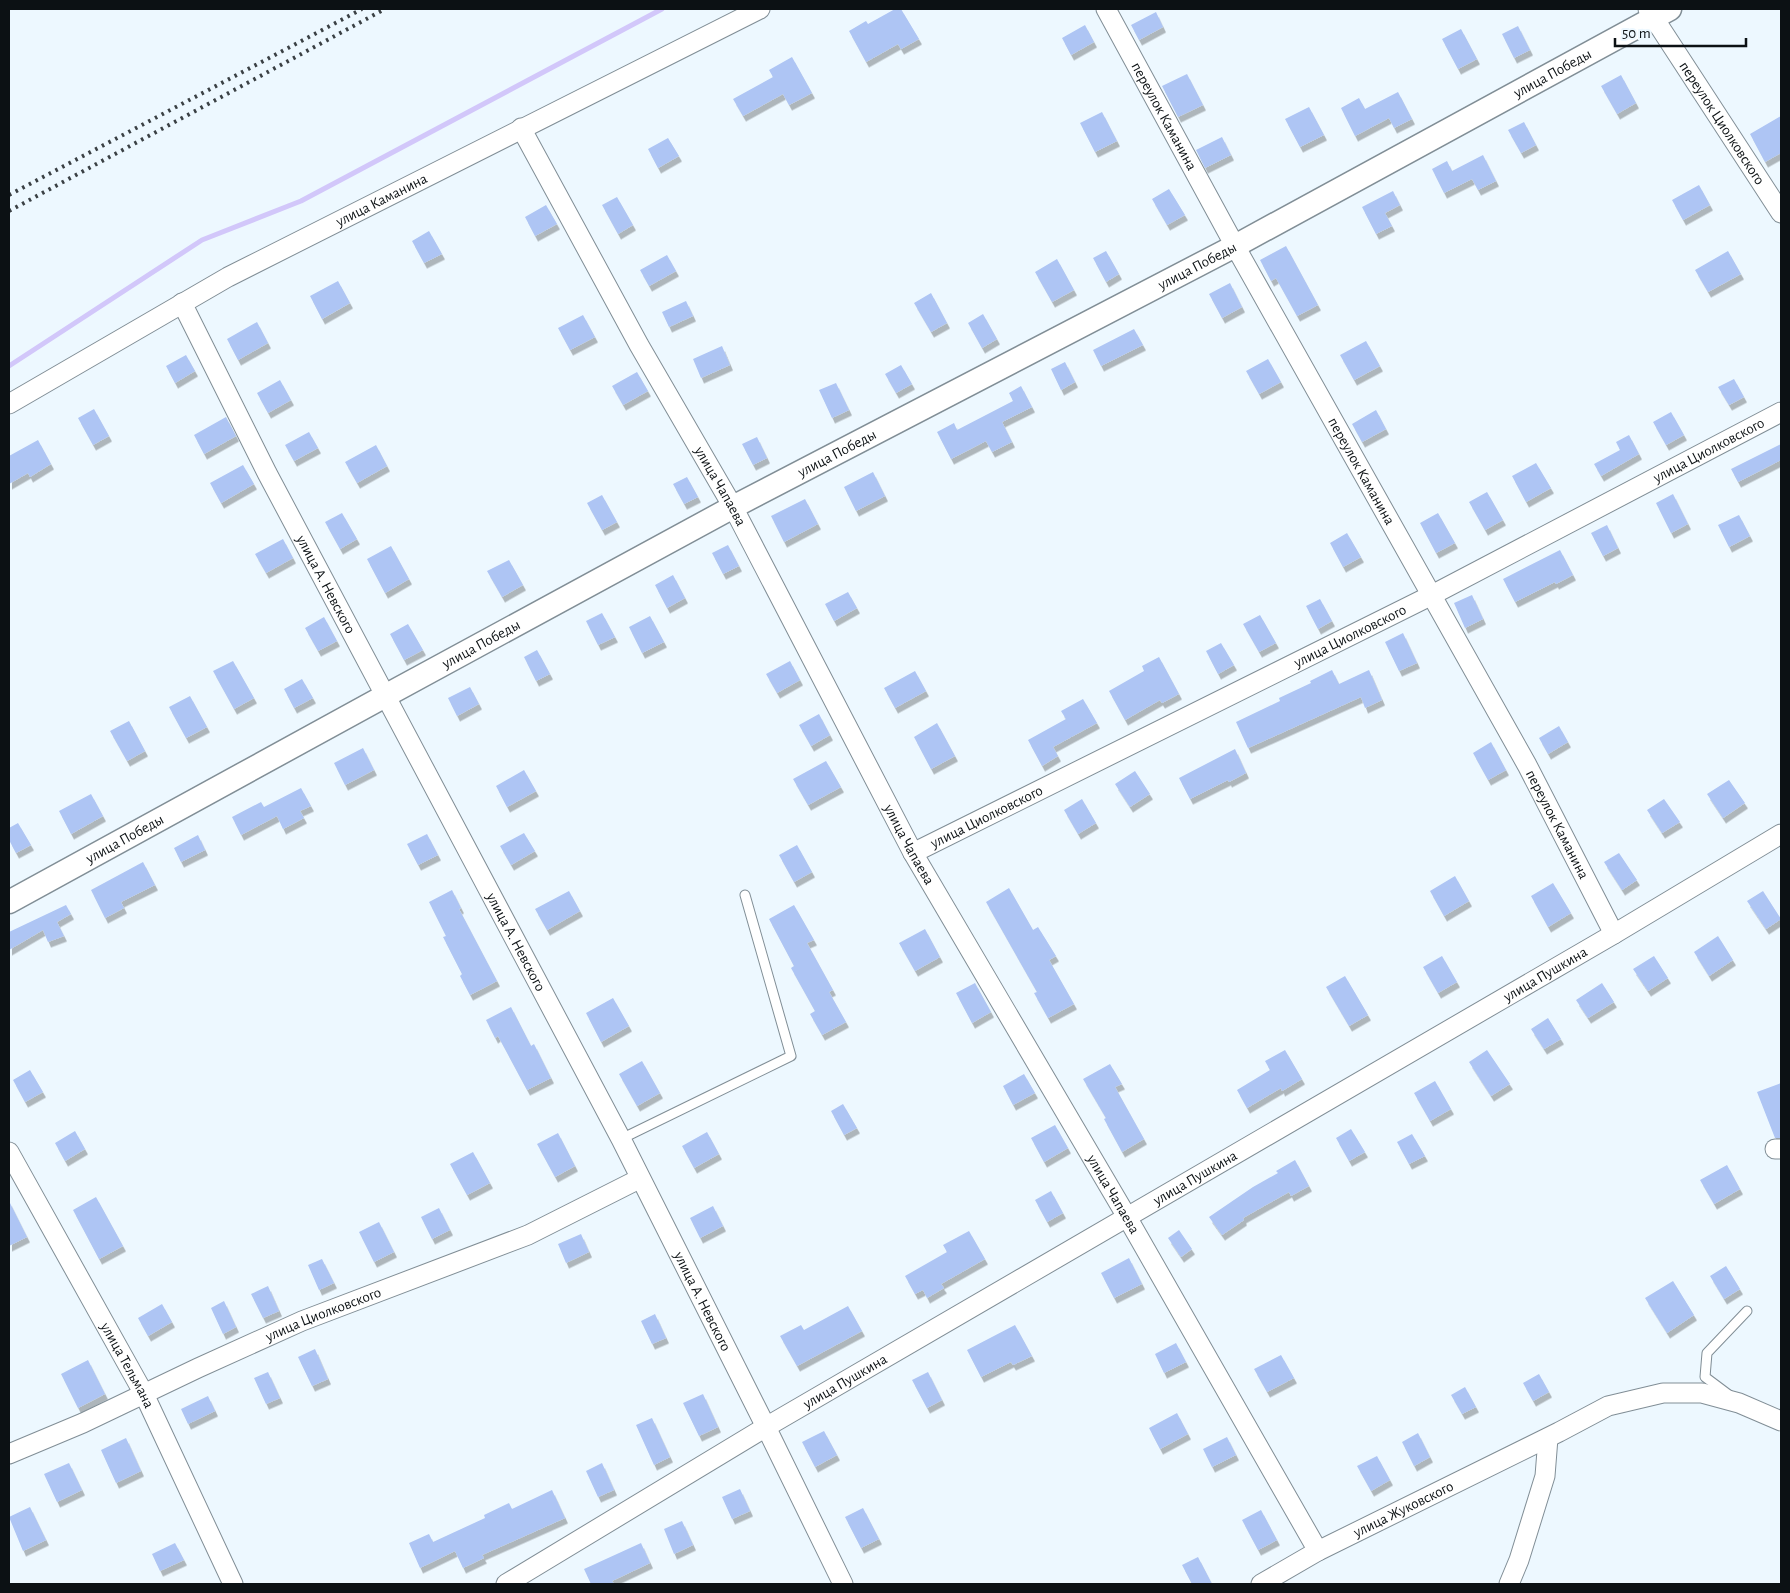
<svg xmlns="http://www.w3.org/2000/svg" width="1790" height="1593" viewBox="0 0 1790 1593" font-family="'Alegreya Sans',sans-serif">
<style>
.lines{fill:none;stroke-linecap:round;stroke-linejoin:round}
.stream{stroke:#d2c7fa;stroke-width:5}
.building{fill:#aec5f4;filter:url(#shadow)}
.service-casing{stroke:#818e96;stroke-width:11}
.minor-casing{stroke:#818e96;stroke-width:21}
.tertiary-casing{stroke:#818e96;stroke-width:25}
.service{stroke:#fff;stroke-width:9}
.minor{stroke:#fff;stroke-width:19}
.tertiary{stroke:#fff;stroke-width:22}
.rail{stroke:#3a4044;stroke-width:4;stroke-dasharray:2.5 5;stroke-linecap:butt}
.labels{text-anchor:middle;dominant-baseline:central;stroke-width:4;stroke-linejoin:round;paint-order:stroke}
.street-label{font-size:15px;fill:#0c1114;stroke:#edf8ff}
</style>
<defs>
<filter id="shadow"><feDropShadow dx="3" dy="5.5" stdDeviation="0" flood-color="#0004"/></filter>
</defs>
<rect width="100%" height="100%" fill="#edf8ff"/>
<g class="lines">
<path class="stream" d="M9 366 202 240 301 201 662 9"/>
</g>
<path class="building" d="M895 9H901L919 39 901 49 898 44 866 62 849 31 866 21 868 24Z
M1156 12 1163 27 1139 40 1131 25Z
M1085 25 1094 42 1071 55 1062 38Z
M1518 26 1530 50 1514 58 1502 34Z
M1461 29 1477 59 1458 69 1442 39Z
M792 57 812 93 789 105 783 94 743 116 733 99 773 77 769 70Z
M1187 74 1203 105 1178 117 1162 86Z
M1621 75 1636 103 1617 114 1601 86Z
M1398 92 1412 119 1394 128 1389 118 1355 136 1341 108 1359 98 1365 109Z
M1309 107 1324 135 1300 147 1285 119Z
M1102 112 1117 141 1095 152 1080 123Z
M1781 116V153L1765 162 1750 134Z
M1524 122 1536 145 1521 153 1508 130Z
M1222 137 1231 155 1205 168 1196 150Z
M668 138 679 156 658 168 648 149Z
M1483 155 1496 181 1478 190 1472 179 1444 193 1432 169 1447 161 1452 171Z
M1699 185 1710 205 1683 220 1672 200Z
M1169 189 1185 215 1167 225 1152 199Z
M1393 191 1400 205 1385 213 1392 226 1376 234 1362 207Z
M617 197 633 225 618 234 602 205Z
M546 205 557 224 535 236 525 217Z
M429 231 442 254 424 263 412 241Z
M1286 246 1318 305 1297 316 1276 278 1271 281 1260 260Z
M1106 251 1119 274 1106 282 1093 258Z
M1728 251 1741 274 1708 292 1695 270Z
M667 255 676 271 649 286 640 270Z
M1057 259 1074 290 1052 302 1035 272Z
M338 281 350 303 322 319 310 296Z
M1230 283 1242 307 1222 318 1209 294Z
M931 293 947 323 931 332 914 303Z
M686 301 693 316 669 327 662 312Z
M983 314 997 339 982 348 968 323Z
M583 315 595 337 570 350 558 328Z
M257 322 268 343 238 360 227 339Z
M1134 329 1143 345 1101 366 1093 350Z
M1366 341 1380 366 1354 380 1340 355Z
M722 346 730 365 701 378 693 359Z
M186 355 195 371 175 383 166 366Z
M1268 359 1281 382 1259 394 1246 371Z
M1065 362 1075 382 1061 390 1051 369Z
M901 365 912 384 896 393 885 374Z
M637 372 648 391 623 405 612 386Z
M1734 379 1744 397 1729 405 1718 387Z
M280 380 291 400 268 413 257 393Z
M836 383 849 410 832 418 819 390Z
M1021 386 1032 407 1002 422 1012 442 992 452 986 441 951 459 937 432 954 423 957 430 1013 401 1009 393Z
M94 409 109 436 93 445 78 418Z
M1376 410 1386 429 1362 442 1352 424Z
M1671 412 1684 435 1666 445 1653 422Z
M226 417 236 436 204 454 194 435Z
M309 432 318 448 294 461 285 445Z
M1629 435 1639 454 1601 476 1594 464 1620 450 1616 442Z
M757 437 767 458 753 465 742 444Z
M38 440 51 464 30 477 28 473 9 484V456Z
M1781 444V460L1738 482 1731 469Z
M376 445 387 466 357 483 345 462Z
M1536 463 1551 488 1526 502 1512 476Z
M243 465 254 484 221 503 210 483Z
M873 472 885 496 856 511 844 487Z
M687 477 698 497 684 504 673 484Z
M1487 492 1503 520 1485 530 1469 502Z
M1673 494 1688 524 1671 533 1656 503Z
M602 495 617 522 602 530 587 503Z
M805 499 818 524 784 542 771 516Z
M342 513 357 539 340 549 325 522Z
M1438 513 1455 543 1436 553 1420 523Z
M1739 515 1750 536 1729 547 1718 525Z
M1607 525 1618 548 1603 556 1591 533Z
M1347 533 1361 557 1343 567 1330 543Z
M283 539 293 558 266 573 255 554Z
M728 545 739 566 723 574 712 553Z
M391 546 409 579 385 593 367 559Z
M1560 550 1573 575 1556 584 1555 582 1515 602 1503 579Z
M509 560 523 585 502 597 487 571Z
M673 575 685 598 667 608 655 585Z
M848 592 857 608 834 621 825 604Z
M1472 595 1483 619 1465 628 1454 603Z
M1320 599 1332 621 1318 629 1306 606Z
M602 613 615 637 598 645 586 621Z
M1260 615 1276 643 1259 652 1243 624Z
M650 616 664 642 642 653 629 627Z
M324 617 337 641 318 651 305 628Z
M408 624 423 650 404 660 390 634Z
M1403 633 1417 663 1399 671 1385 642Z
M1221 643 1234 665 1218 674 1206 651Z
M537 650 550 674 536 681 524 657Z
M1159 657 1179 694 1162 703 1160 700 1125 720 1109 691 1144 671 1142 666Z
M233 661 254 698 234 709 213 671Z
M790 661 800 680 777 693 766 674Z
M1332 670 1339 684 1369 670 1382 700 1365 708 1361 697 1248 748 1236 722 1280 701 1279 698 1311 683 1310 681Z
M915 671 926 691 895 708 884 688Z
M302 679 313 698 294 708 284 689Z
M470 687 479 704 457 716 448 698Z
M190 696 207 727 186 738 169 707Z
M1083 699 1097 723 1053 747 1058 756 1042 766 1028 740 1066 719 1061 711Z
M819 714 830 735 811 746 799 725Z
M129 721 145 751 127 761 110 731Z
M937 723 955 756 931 769 914 737Z
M1559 726 1568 742 1548 754 1539 738Z
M1491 742 1506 770 1488 780 1473 753Z
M363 748 374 770 345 785 334 763Z
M1235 749 1246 773 1229 782 1228 780 1190 799 1179 778Z
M826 761 841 787 808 805 793 779Z
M524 770 536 791 507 807 496 786Z
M1135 771 1150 794 1130 807 1115 784Z
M1729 780 1745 803 1723 818 1707 794Z
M301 788 311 806 300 811 304 818 283 829 277 816 241 835 232 817 261 802 264 807Z
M91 794 103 816 71 834 59 811Z
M1082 799 1096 823 1078 834 1064 810Z
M1664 799 1680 822 1662 833 1647 810Z
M18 823 31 845 16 853 9 840V828Z
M524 833 535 851 511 865 500 846Z
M427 834 438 855 418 865 407 844Z
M198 835 205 850 181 862 174 848Z
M797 845 812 872 794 882 779 855Z
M1619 853 1637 880 1622 890 1604 862Z
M143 862 155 885 121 902 124 908 105 918 91 890Z
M1455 876 1469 901 1444 916 1430 891Z
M1553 883 1571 913 1548 927 1531 896Z
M1009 888 1033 930 1038 927 1056 956 1049 960 1074 1004 1048 1018 1034 993 1037 992 986 902Z
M452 890 461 908 459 909 497 981 470 995 460 976 462 974 443 937 446 936 429 902Z
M569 891 580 911 547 930 535 909Z
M1763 891 1781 919 1766 929 1747 901Z
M66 905 71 914 57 922 64 936 48 942 43 930 9 950V932Z
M794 905 814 940 807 943 833 990 829 992 846 1022 822 1035 810 1014 815 1011 791 968 794 966 769 919Z
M925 929 940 957 915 971 899 943Z
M1718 936 1733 960 1709 976 1694 952Z
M1442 956 1457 982 1438 993 1423 967Z
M1654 956 1668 978 1648 991 1633 969Z
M1345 976 1368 1015 1349 1026 1326 987Z
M975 983 991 1012 972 1023 956 993Z
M1602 983 1614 1002 1588 1018 1576 1000Z
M613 998 629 1026 601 1042 586 1013Z
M511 1007 531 1046 534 1044 551 1078 527 1090 498 1036 495 1038 486 1020Z
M1548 1018 1561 1039 1544 1049 1531 1029Z
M1285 1050 1302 1079 1282 1091 1281 1088 1247 1108 1237 1090 1270 1070 1265 1061Z
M1487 1050 1510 1084 1491 1096 1469 1062Z
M642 1061 660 1093 637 1106 619 1074Z
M1110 1064 1122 1084 1115 1087 1144 1139 1122 1152 1104 1119 1106 1118 1083 1079Z
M30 1070 43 1092 25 1102 13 1080Z
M1024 1074 1035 1093 1013 1105 1003 1086Z
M1435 1081 1451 1109 1430 1121 1414 1093Z
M1781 1083V1138H1775L1757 1092Z
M843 1104 857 1128 844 1135 831 1111Z
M1055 1125 1068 1148 1044 1162 1031 1138Z
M1351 1129 1365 1152 1349 1161 1336 1138Z
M75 1131 85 1149 65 1161 55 1143Z
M707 1132 719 1154 694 1168 682 1146Z
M558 1133 575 1166 555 1177 537 1144Z
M1412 1134 1425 1156 1409 1164 1397 1142Z
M473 1152 490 1183 467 1195 450 1164Z
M1295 1160 1309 1186 1291 1196 1289 1192 1243 1218 1244 1220 1222 1235 1209 1217 1253 1187 1278 1173 1276 1171Z
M1727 1165 1740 1189 1714 1204 1700 1180Z
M1051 1191 1063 1213 1047 1222 1035 1200Z
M96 1197 123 1246 99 1259 73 1210Z
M9 1201 27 1237 9 1246Z
M713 1206 723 1226 700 1238 690 1218Z
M439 1208 450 1230 432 1239 421 1217Z
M379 1222 394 1252 374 1262 359 1232Z
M1179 1230 1192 1249 1181 1257 1168 1238Z
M969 1231 985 1259 941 1284 944 1288 927 1298 923 1290 915 1294 905 1276 947 1252 943 1245Z
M581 1234 589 1252 566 1263 558 1244Z
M1129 1258 1142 1284 1114 1298 1101 1273Z
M322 1259 334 1283 319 1290 308 1265Z
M1726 1266 1740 1289 1724 1299 1710 1276Z
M1673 1281 1694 1315 1667 1333 1645 1298Z
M268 1286 279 1311 263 1318 251 1294Z
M224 1301 236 1327 223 1334 211 1308Z
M162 1304 172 1322 148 1336 138 1318Z
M848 1306 862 1331 797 1366 780 1336 801 1325 804 1330Z
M655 1314 666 1338 652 1344 641 1321Z
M1015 1325 1032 1356 1013 1365 1011 1362 981 1377 967 1350Z
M1176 1343 1186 1362 1164 1373 1155 1354Z
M315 1349 328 1379 312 1386 298 1357Z
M1281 1355 1294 1378 1267 1392 1254 1369Z
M88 1360 105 1394 78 1408 61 1374Z
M268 1372 280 1398 266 1404 254 1378Z
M928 1372 942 1400 927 1408 912 1380Z
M1539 1374 1549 1392 1533 1401 1523 1383Z
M1465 1387 1476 1407 1462 1414 1451 1395Z
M703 1394 718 1427 699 1436 683 1403Z
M208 1396 215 1411 188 1424 181 1409Z
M1177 1413 1188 1434 1160 1449 1149 1428Z
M652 1418 670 1457 654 1465 636 1425Z
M824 1431 837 1455 815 1467 802 1442Z
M1418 1433 1430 1457 1414 1466 1402 1442Z
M1227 1437 1236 1455 1212 1467 1203 1449Z
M126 1438 141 1471 116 1483 101 1450Z
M1377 1456 1390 1480 1371 1491 1357 1466Z
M69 1463 82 1490 57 1502 44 1474Z
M602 1463 614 1490 598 1497 586 1471Z
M740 1489 750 1511 732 1519 722 1497Z
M552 1490 565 1518 482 1555 484 1558 463 1568 455 1551 420 1568 409 1543 429 1534 433 1542 485 1518 484 1515 509 1503 512 1509Z
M30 1507 46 1540 23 1551 9 1517Z
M863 1508 879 1539 861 1548 845 1517Z
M1261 1510 1277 1540 1258 1550 1242 1520Z
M682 1521 693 1545 674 1554 664 1529Z
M175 1543 184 1560 160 1571 152 1554Z
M641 1543 650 1563 612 1581 614 1584H591L584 1569Z
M1198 1557 1212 1584H1192L1182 1565Z"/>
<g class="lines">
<g class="service-casing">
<path id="service" d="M621 1139 791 1056 745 895
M1729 1395 1705 1377 1707 1353 1747 1311"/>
</g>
<g class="minor-casing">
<g id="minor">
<path id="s1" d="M1106 9 1235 246 1527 765 1614 934"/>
<path id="s2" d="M1648 9 1781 213"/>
<path id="s3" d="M521 128 639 345 733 507 913 853 1127 1217 1318 1551"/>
<path id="s4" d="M182 303 267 473 621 1139 766 1427 843 1584"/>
<path id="s5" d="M9 404 228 277 760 9"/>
<path id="s6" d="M913 853 1432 595 1781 412"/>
<path d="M1775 1149H1781"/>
<path id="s7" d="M9 1152 144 1394 233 1584"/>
<path id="s8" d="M9 1454 83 1423 198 1368 302 1321 528 1235 639 1179"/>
<path id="s9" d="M506 1584 766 1427 1614 934 1781 834"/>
<path id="s10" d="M1261 1584 1318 1551 1559 1432 1608 1406 1663 1393H1702L1739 1403 1781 1421"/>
<path d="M1509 1584 1519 1560 1545 1476 1548 1438"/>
</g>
</g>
<g class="tertiary-casing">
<g id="tertiary">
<path id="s11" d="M9 902 385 696 733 507 1235 246 1670 9"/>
</g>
</g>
<use href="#service" class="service"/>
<use href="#minor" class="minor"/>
<use href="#tertiary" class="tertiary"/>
<path class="rail" d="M9 195 362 9
M9 211 385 9"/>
</g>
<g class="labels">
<g class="street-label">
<text stroke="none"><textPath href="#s11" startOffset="1752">улица Победы</textPath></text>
<text stroke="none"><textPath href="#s1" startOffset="122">переулок Каманина</textPath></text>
<text stroke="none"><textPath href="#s2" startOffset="136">переулок Циолковского</textPath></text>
<text stroke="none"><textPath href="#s5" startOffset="425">улица Каманина</textPath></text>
<text stroke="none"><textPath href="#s11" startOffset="1348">улица Победы</textPath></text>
<text stroke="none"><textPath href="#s6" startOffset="892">улица Циолковского</textPath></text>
<text stroke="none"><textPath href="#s11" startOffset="942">улица Победы</textPath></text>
<text stroke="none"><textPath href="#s1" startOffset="528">переулок Каманина</textPath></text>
<text stroke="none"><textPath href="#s3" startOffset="410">улица Чапаева</textPath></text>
<text stroke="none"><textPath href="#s4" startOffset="316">улица А. Невского</textPath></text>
<text stroke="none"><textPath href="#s6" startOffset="488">улица Циолковского</textPath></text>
<text stroke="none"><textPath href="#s11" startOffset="538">улица Победы</textPath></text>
<text stroke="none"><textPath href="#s6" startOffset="82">улица Циолковского</textPath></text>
<text stroke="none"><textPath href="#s1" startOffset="932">переулок Каманина</textPath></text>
<text stroke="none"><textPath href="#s11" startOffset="132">улица Победы</textPath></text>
<text stroke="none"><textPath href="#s3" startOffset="815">улица Чапаева</textPath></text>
<text stroke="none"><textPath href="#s4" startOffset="721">улица А. Невского</textPath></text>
<text stroke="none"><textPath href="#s9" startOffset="1205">улица Пушкина</textPath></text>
<text stroke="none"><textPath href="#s9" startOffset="800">улица Пушкина</textPath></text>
<text stroke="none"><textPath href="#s3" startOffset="1220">улица Чапаева</textPath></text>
<text stroke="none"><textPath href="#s4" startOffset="1126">улица А. Невского</textPath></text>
<text stroke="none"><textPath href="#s8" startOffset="344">улица Циолковского</textPath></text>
<text stroke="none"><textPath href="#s7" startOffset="244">улица Тельмана</textPath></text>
<text stroke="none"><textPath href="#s9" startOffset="395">улица Пушкина</textPath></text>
<text stroke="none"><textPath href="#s10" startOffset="161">улица Жуковского</textPath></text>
</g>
</g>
<rect width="1790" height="1593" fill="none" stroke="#0c1114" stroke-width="20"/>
<path d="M1615 38v8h131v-8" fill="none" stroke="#0c1114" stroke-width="2.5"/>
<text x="1622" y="38" font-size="15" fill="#0c1114" stroke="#edf8ff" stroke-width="4" paint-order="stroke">50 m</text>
</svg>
